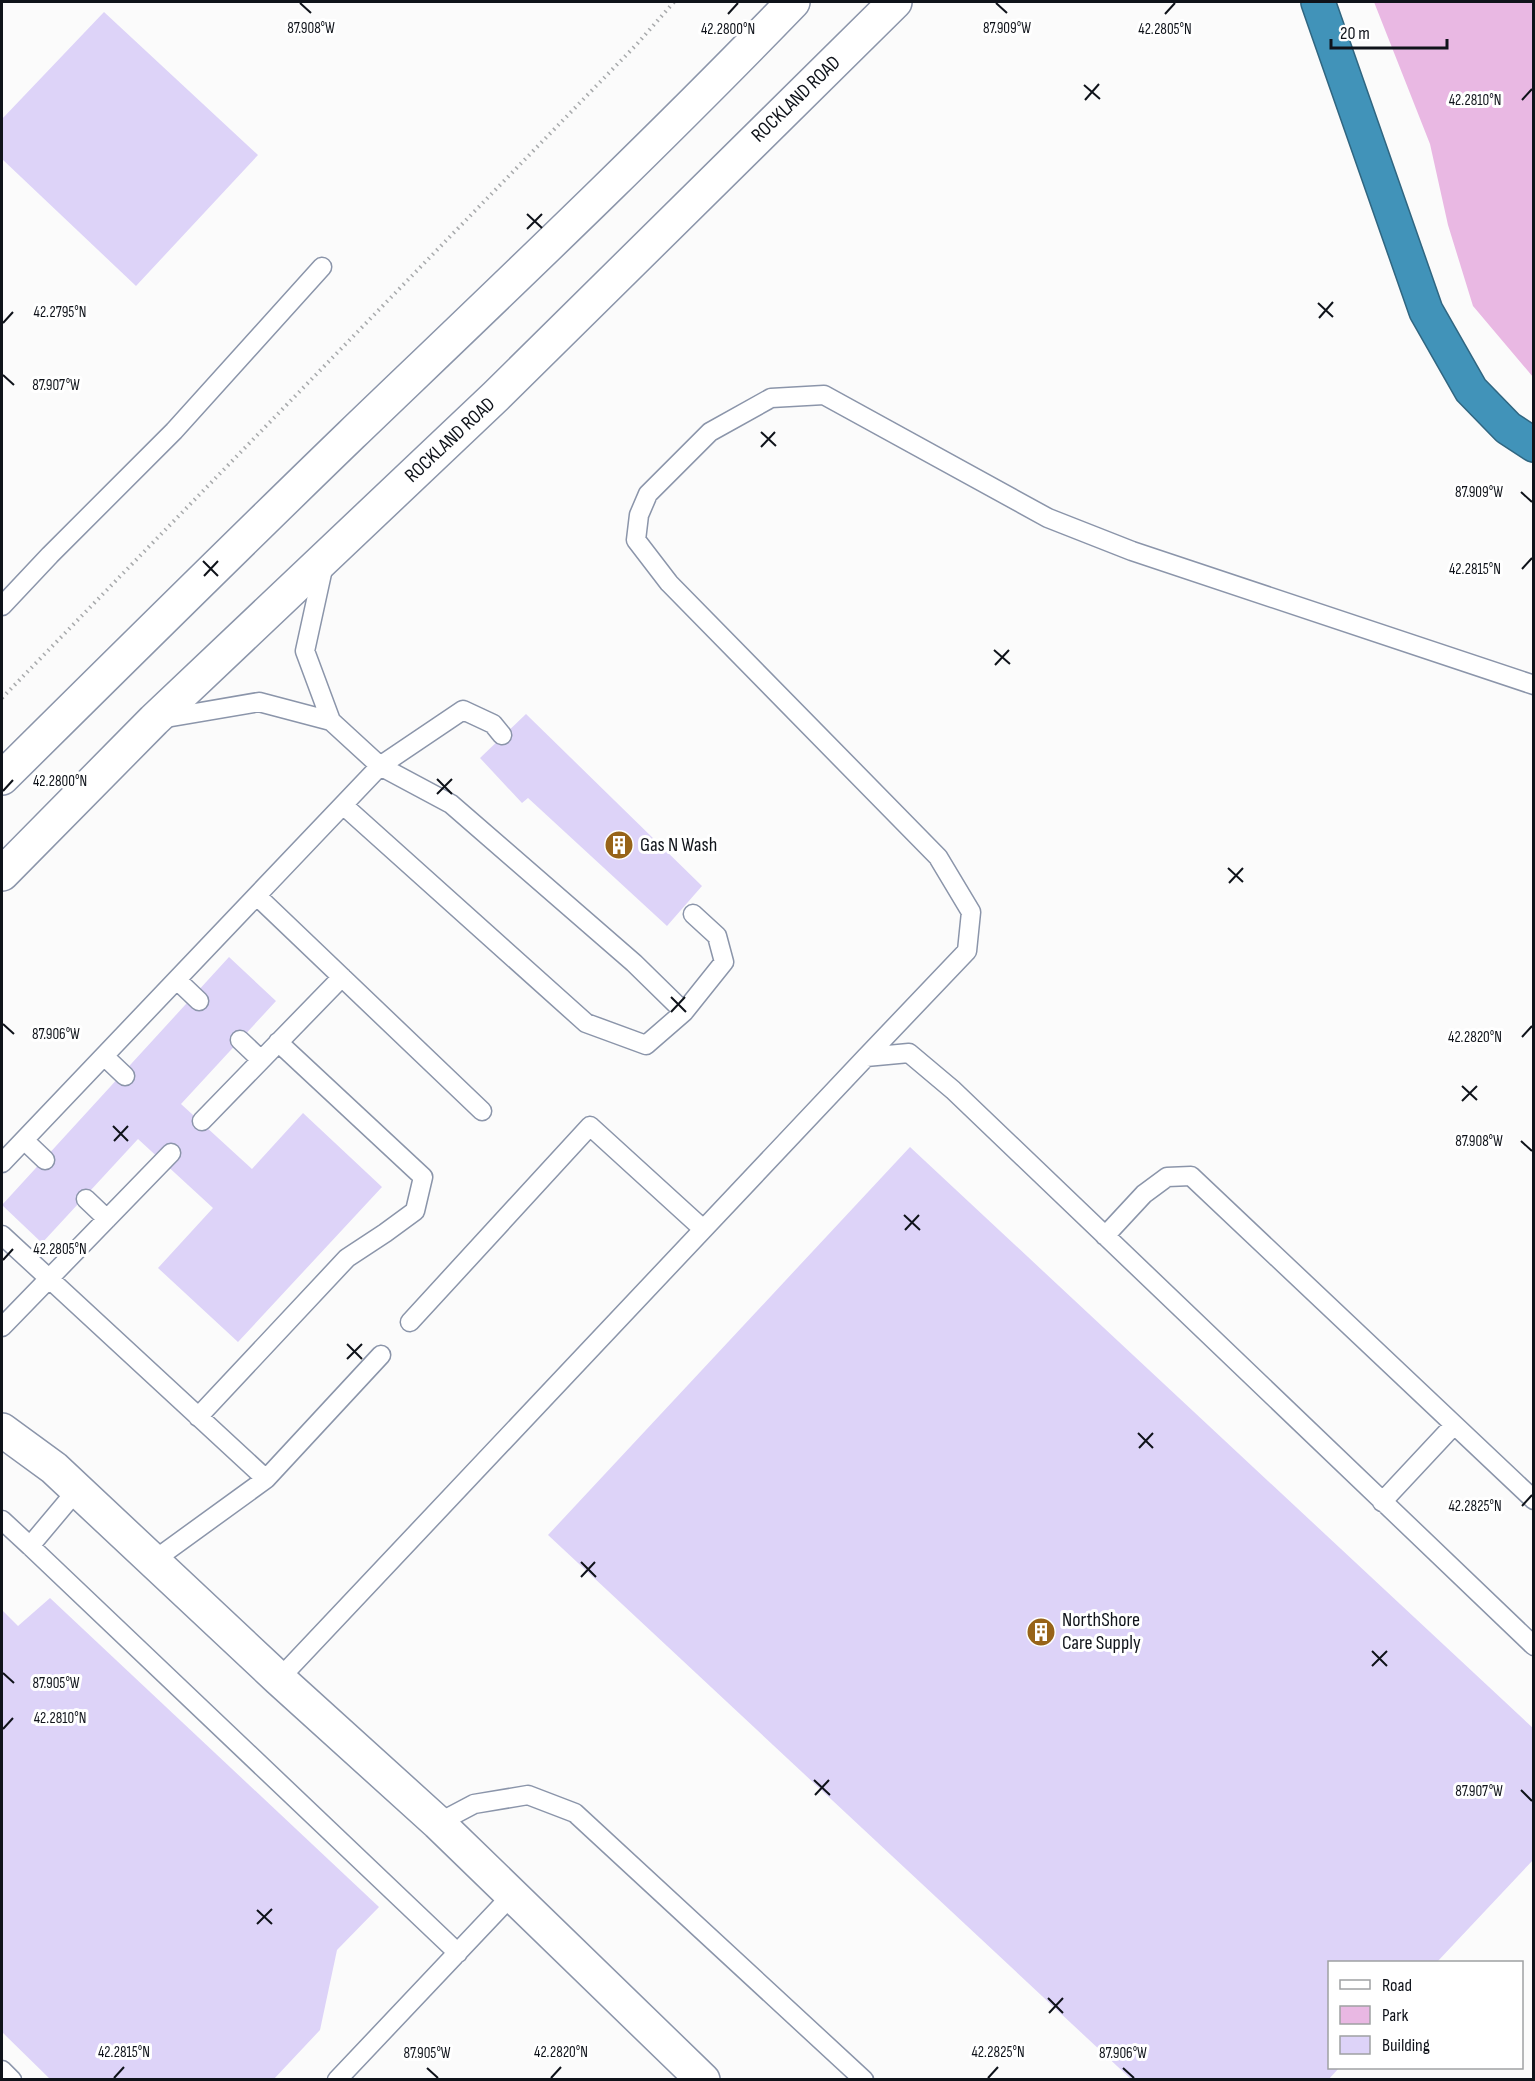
<svg xmlns="http://www.w3.org/2000/svg" width="1535" height="2081" viewBox="0 0 1535 2081" font-family="'Sofia Sans Condensed',sans-serif">
<style>
.green{fill:#e9b8e3}
.building{fill:#ddd3f8}
.lines{fill:none;stroke-linecap:round;stroke-linejoin:round}
.service-casing{stroke:#8b95aa;stroke-width:21}
.minor-casing{stroke:#8b95aa;stroke-width:36}
.secondary-casing{stroke:#8b95aa;stroke-width:36}
.motorway-casing{stroke:#306681;stroke-width:36}
.path{stroke:#a8aaac;stroke-width:4;stroke-dasharray:1.5 4.5;stroke-linecap:butt}
.service{stroke:#fff;stroke-width:18}
.minor{stroke:#fff;stroke-width:33}
.secondary{stroke:#fff;stroke-width:33}
.motorway{stroke:#4193b9;stroke-width:33}
.ticks{fill:none;stroke:#0f131a;stroke-width:2}
.labels{text-anchor:middle;dominant-baseline:central;stroke-width:6;stroke-linejoin:round;paint-order:stroke}
.street-label{font-size:20px;fill:#0f131a;stroke:#fff}
.poi-label{font-size:20px;fill:#0f131a;stroke:#fff;text-anchor:start}
.ticks-label{font-size:15px;text-anchor:middle;fill:#0f131a;stroke:#fff;stroke-width:6;stroke-linejoin:round;paint-order:stroke}
</style>
<rect width="100%" height="100%" fill="#fbfbfb"/>
<path class="green" d="M1374 2H1533V377L1473 306 1448 225 1430 144Z"/>
<path class="building" d="M104 12 258 155 136 286 2 159V119Z
M526 714 702 886 667 926 528 798 522 803 480 758Z
M229 957 276 1001 181 1104 252 1169 303 1113 382 1187 238 1342 158 1268 213 1208 138 1139 42 1243 2 1205Z
M910 1147 1534 1729V1859L1437 1962H1330V2068H1339L1328 2080H1132L548 1535Z
M50 1598 379 1907 337 1950 320 2030 273 2080H51L2 2032V1610L18 1626Z"/>
<g class="lines">
<g class="service-casing">
<path id="service" d="M2 606 50 555 174 431 322 267
M160 719 259 702 331 721
M502 735 493 724 463 710 380 766 451 804 634 963 684 1012
M343 805 586 1023 646 1045 684 1012 724 962 717 936 693 914
M257 896 482 1111
M177 980 199 1001
M240 1040 261 1060
M104 1056 125 1076
M866 1057 967 951 971 912 938 857 669 583 636 540 639 515 648 494 710 432 771 398 824 395 1048 518 1132 551 1534 685
M202 1121 342 977
M24 1140 45 1160
M2 1163 380 766 331 721 305 651 324 564
M86 1199 107 1219
M2 1235 266 1479 381 1355
M1105 1236 1144 1194 1167 1177 1191 1176 1534 1500
M410 1322 590 1126 703 1229
M2 1327 171 1153
M198 1417 347 1258 385 1233 415 1211 423 1177 278 1042
M1382 1502 1454 1425
M2 1520 30 1546 77 1490
M30 1546 458 1953
M153 1561 266 1479
M279 1679 866 1057 909 1053 953 1090 1534 1646
M438 1823 474 1804 528 1795 575 1813 864 2080
M2 2070 12 2080
M337 2080 512 1895"/>
</g>
<g class="minor-casing">
<path id="minor" d="M2 1430 54 1468 279 1679 438 1823 703 2080"/>
</g>
<g class="secondary-casing">
<path id="secondary" d="M2 778C118 663 234 548 351 435 500 292 650 150 793 2
M2 874 154 720 496 396 895 2"/>
</g>
<g class="motorway-casing">
<path id="motorway" d="M1318 2 1426 311 1471 390 1508 428 1534 445"/>
</g>
<path class="path" d="M2 698 637 44 674 2"/>
<use href="#service" class="service"/>
<use href="#minor" class="minor"/>
<use href="#secondary" class="secondary"/>
<use href="#motorway" class="motorway"/>
</g>
<path class="ticks" d="M300 3 311 13M996 3 1007 13M728 14 738 3M1165 14 1175 3M1084 85 1100 99M1085 100 1099 84M1522 100 1532 89M527 214 542 228M527 229 542 214M1318 303 1333 317M1319 318 1333 302M3 323 13 312M3 375 14 385M761 432 776 446M761 447 775 432M1521 492 1532 502M203 561 218 576M1522 569 1532 558M204 576 218 561M994 650 1010 664M995 665 1009 650M437 779 452 794M3 791 13 780M437 794 452 779M1228 868 1243 882M1229 883 1243 868M671 997 686 1012M671 1012 685 997M3 1024 14 1034M1522 1037 1532 1026M1462 1086 1477 1100M1462 1101 1477 1086M113 1126 128 1141M114 1141 128 1126M1521 1141 1532 1151M904 1215 920 1230M905 1230 919 1215M3 1260 13 1249M347 1344 362 1359M347 1359 362 1344M1138 1433 1153 1448M1139 1448 1153 1433M1522 1506 1532 1495M581 1562 596 1577M581 1577 595 1562M1372 1651 1387 1666M1372 1666 1387 1651M3 1673 14 1683M3 1729 13 1718M814 1780 830 1795M1521 1790 1532 1801M815 1795 829 1780M257 1910 272 1924M257 1924 272 1909M1048 1998 1063 2013M1049 2013 1063 1998M427 2068 438 2078M1123 2068 1134 2078M114 2078 124 2067M551 2078 561 2067M988 2078 998 2067"/>
<defs>
<g id="building-disc" transform="scale(1.5)"><circle r="9.5" fill="#976318" stroke="#fff"/><path d="M-4-6H4V6H1V3H-1V6H-4ZM-2.5-4.3h1.7v1.8h-1.7ZM.8-4.3h1.7v1.8H.8ZM-2.5-1h1.7V.8h-1.7ZM.8-1h1.7V.8H.8Z" fill="#fff"/></g>
</defs>
<g fill-rule="evenodd">
<use href="#building-disc" x="619" y="845"/>
<use href="#building-disc" x="1041" y="1632"/>
</g>
<g class="labels">
<g class="street-label">
<text transform="translate(796 99) rotate(-44)">ROCKLAND ROAD</text>
<text transform="translate(450 440) rotate(-43)">ROCKLAND ROAD</text>
</g>
<g class="poi-label">
<text x="640" y="845">Gas N Wash</text>
<text x="1062" y="1620">NorthShore<tspan x="1062" dy="23">Care Supply</tspan></text>
</g>
</g>
<g class="ticks-label">
<text x="311" y="33">87.908°W</text>
<text x="1007" y="33">87.909°W</text>
<text x="728" y="34">42.2800°N</text>
<text x="1165" y="34">42.2805°N</text>
<text x="1475" y="105">42.2810°N</text>
<text x="60" y="317">42.2795°N</text>
<text x="56" y="390">87.907°W</text>
<text x="1479" y="497">87.909°W</text>
<text x="1475" y="574">42.2815°N</text>
<text x="60" y="786">42.2800°N</text>
<text x="56" y="1039">87.906°W</text>
<text x="1475" y="1042">42.2820°N</text>
<text x="1479" y="1146">87.908°W</text>
<text x="60" y="1254">42.2805°N</text>
<text x="1475" y="1511">42.2825°N</text>
<text x="56" y="1688">87.905°W</text>
<text x="60" y="1723">42.2810°N</text>
<text x="1479" y="1796">87.907°W</text>
<text x="124" y="2057">42.2815°N</text>
<text x="561" y="2057">42.2820°N</text>
<text x="998" y="2057">42.2825°N</text>
<text x="427" y="2058">87.905°W</text>
<text x="1123" y="2058">87.906°W</text>
</g>
<rect width="1535" height="2081" fill="none" stroke="#0f131a" stroke-width="6"/>
<rect x="1328" y="1961" width="195" height="108" fill="#ffffff" stroke="#9fa1a3" stroke-width="1.5"/>
<rect x="1340" y="1980" width="30" height="9" fill="#ffffff" stroke="#9fa1a3" stroke-width="1.5"/>
<text x="1382" y="1991" font-size="18" fill="#0f131a">Road</text>
<rect x="1340" y="2006" width="30" height="18" fill="#e9b8e3" stroke="#9fa1a3" stroke-width="1.5"/>
<text x="1382" y="2021" font-size="18" fill="#0f131a">Park</text>
<rect x="1340" y="2036" width="30" height="18" fill="#ddd3f8" stroke="#9fa1a3" stroke-width="1.5"/>
<text x="1382" y="2051" font-size="18" fill="#0f131a">Building</text>
<path d="M1331 39v9h116v-9" fill="none" stroke="#0f131a" stroke-width="3"/>
<text x="1340" y="39" font-size="18" fill="#0f131a" stroke="#ffffff" stroke-width="4.5" paint-order="stroke">20 m</text>
</svg>
